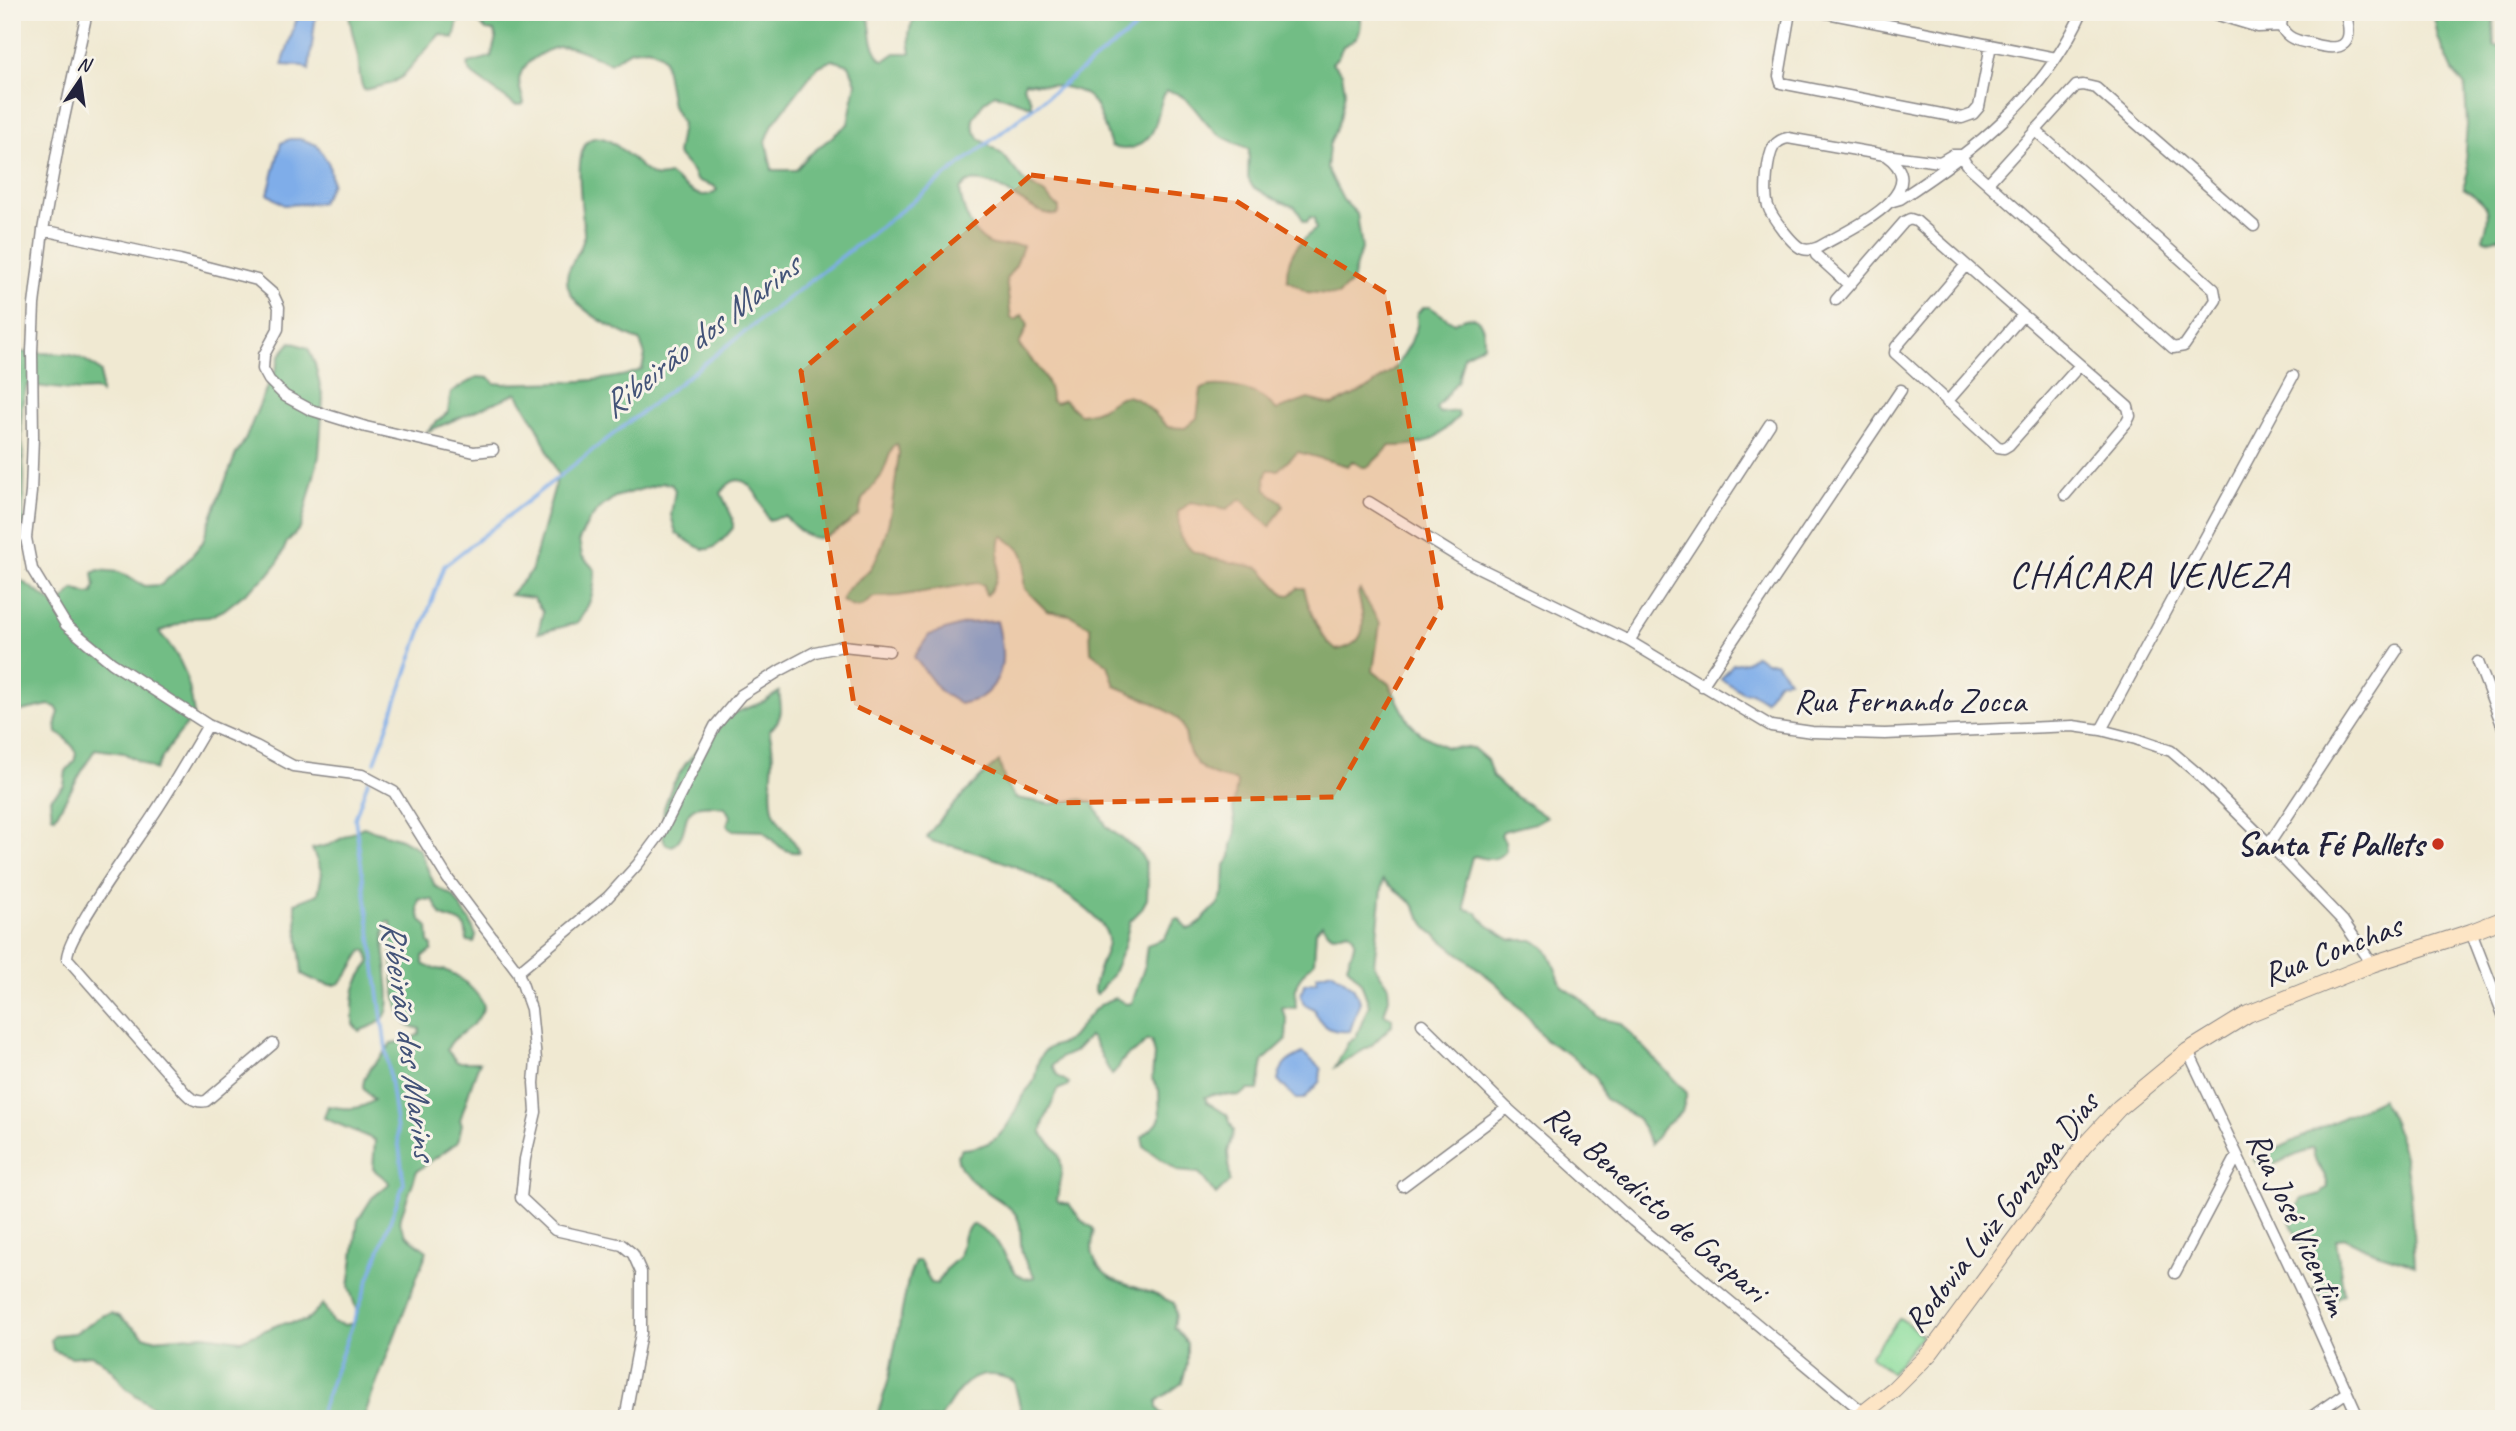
<svg xmlns="http://www.w3.org/2000/svg" width="2516" height="1431" viewBox="0 0 2516 1431" font-family="Caveat,sans-serif">
<style>
.green{fill:#8ede9e;stroke:#58806c;stroke-width:2}
.forest{fill:#72bd85;stroke:#4a7060;stroke-width:2;fill-rule:evenodd}
.water{fill:#7fade9;stroke:#506892;stroke-width:2}
.lines{fill:none;stroke-linecap:round;stroke-linejoin:round}
.stream{stroke:#7fade9;stroke-width:3.5}
.minor-casing{stroke:#898686;stroke-width:13}
.secondary-casing{stroke:#898686;stroke-width:18}
.minor{stroke:#fff;stroke-width:10}
.secondary{stroke:#fde5c5;stroke-width:16}
.marked{fill:#de560e;fill-opacity:0.2;stroke:#de560e;stroke-width:5;stroke-dasharray:14 9;stroke-linejoin:round}
.poi-dot{fill:#c8321e;stroke:#f7f3e8;stroke-width:2.5}
.labels{text-anchor:middle;dominant-baseline:central;stroke-width:6;stroke-linejoin:round;paint-order:stroke}
.street-label{font-size:33px;fill:#22223b;stroke:#f7f3e8}
.poi-label{font-size:33px;font-weight:bold;fill:#22223b;stroke:#f7f3e8;text-anchor:end}
.water-label{font-size:35px;font-style:italic;fill:#435378;stroke:#f7f3e8}
.quarter-label{font-size:37px;letter-spacing:2px;fill:#22223b;stroke:#f7f3e8}
</style>
<rect width="100%" height="100%" fill="#f7f3e8"/>
<filter id="ink" filterUnits="userSpaceOnUse"><feTurbulence type="fractalNoise" baseFrequency=".0143" numOctaves="2"/><feDisplacementMap in="SourceGraphic" scale="14" xChannelSelector="R" yChannelSelector="G"/><feConvolveMatrix kernelMatrix="1 2 1 2 8 2 1 2 1" color-interpolation-filters="sRGB"/></filter>
<filter id="wash" filterUnits="userSpaceOnUse"><feTurbulence type="fractalNoise" baseFrequency=".00686" numOctaves="4" result="noise"/><feDisplacementMap in="SourceGraphic" scale="28" xChannelSelector="R" yChannelSelector="G"/><feGaussianBlur stdDeviation="1.57" result="paint"/><feColorMatrix in="noise" values="0 0 0 0 0 0 0 0 0 0 0 0 0 0 0 0 0 1.4 0 .05"/><feComposite in="paint" operator="in"/></filter>
<g filter="url(#wash)">
<rect width="100%" height="100%" fill="#f0e9d2"/>
<path class="green" d="M1900 1318 1922 1335 1891 1373 1870 1356Z"/>
<path class="forest" d="M349 12H460L454 39 440 34 402 77 389 84 364 90C358 80 360 68 358 57 355 41 350 28 349 12Z
M477 12H867C874 33 867 39 881 59L885 60 895 53H911C908 35 907 26 920 12H1253L1254 15 1283 12 1302 18 1345 12 1359 13C1363 31 1360 39 1343 46L1338 57 1332 63 1342 73 1345 92 1340 119 1329 146 1327 168 1343 200 1357 214 1362 249 1357 261 1352 282 1338 295 1307 292 1287 280C1286 257 1298 242 1316 229L1314 218 1310 217 1307 222 1304 221 1295 207 1274 199 1252 186 1248 178 1249 149C1239 144 1227 140 1218 134 1199 121 1191 92 1166 91 1158 103 1159 122 1151 134 1142 147 1125 153 1111 146 1106 133 1102 116 1094 103 1082 84 1046 86 1025 82L1023 86 1031 100V106L995 94 984 102 973 119 974 130 980 139 1003 155 1023 180 1045 194 1059 208V212L1056 215C1050 214 1044 214 1039 211 1013 200 999 178 967 182L960 190C962 209 973 240 994 245 1004 248 1013 243 1023 246L1016 265 1006 279 1011 318 1016 320 1022 315 1028 324 1019 345C1033 362 1051 377 1051 400L1056 403 1064 400 1079 414C1095 413 1103 408 1116 399 1134 387 1156 416 1168 427L1185 428 1197 418 1201 390C1212 381 1247 388 1260 396 1266 399 1272 405 1277 410L1308 399 1333 405 1369 388 1396 367 1410 344 1417 326V314L1423 307H1430L1454 323C1477 310 1485 321 1484 345L1464 355 1458 380 1436 409 1440 413 1457 411 1459 416C1432 442 1429 446 1390 446L1368 467H1362L1352 461 1348 466 1298 452 1278 470H1268L1265 478 1266 490 1282 502 1283 506 1270 527 1241 499 1227 509 1191 502 1178 512 1180 537 1192 551 1210 558 1260 568 1284 594 1290 595 1298 588H1304C1309 609 1319 637 1336 650 1371 644 1364 621 1358 593L1360 590 1380 624 1373 671 1389 684 1409 722 1421 734 1445 747 1473 748 1487 760 1493 777 1508 791 1546 817 1535 823 1503 831 1501 835 1505 841 1506 850C1497 862 1488 860 1475 856L1472 857 1465 882V909L1476 912 1487 925 1511 940H1532L1544 947 1550 955 1562 986 1581 999 1599 1018 1620 1023 1687 1093 1682 1112 1664 1127 1651 1144 1638 1119 1604 1098 1597 1079 1572 1056 1545 1040 1529 1018 1497 984 1428 929 1412 903 1383 880 1374 965 1388 986 1389 998 1384 1014 1392 1018V1025L1372 1045 1335 1067 1348 1043 1356 1037 1369 1005 1360 980 1347 966C1350 955 1361 938 1348 931 1330 937 1333 937 1322 924L1316 931 1314 962C1296 980 1294 982 1296 1008L1281 1007 1287 1020 1286 1040 1263 1061 1258 1090H1248L1239 1096 1214 1094 1205 1097 1207 1102 1227 1115 1234 1131 1228 1152 1230 1181 1216 1195 1199 1173 1178 1171 1144 1147 1142 1137 1157 1124 1160 1118 1159 1090 1152 1079 1154 1055 1151 1041H1146C1138 1052 1136 1049 1127 1056 1120 1061 1119 1070 1112 1075 1104 1064 1097 1042 1089 1036L1074 1052 1060 1058 1052 1066 1058 1076 1069 1083 1067 1086 1057 1090C1055 1101 1040 1124 1042 1132 1044 1139 1053 1144 1056 1150 1066 1165 1059 1183 1057 1200L1059 1202 1069 1204 1082 1221 1093 1228C1095 1237 1090 1246 1093 1255 1100 1280 1128 1285 1149 1292 1158 1295 1166 1300 1174 1303L1176 1314 1174 1327 1187 1343V1364L1182 1383 1157 1401V1408L1166 1419H1023L1014 1381C973 1363 960 1387 940 1419H876L888 1382 908 1280 915 1261H920L931 1283 937 1284 947 1268 959 1257 964 1235 969 1227 973 1224 995 1239 1016 1273 1025 1279 1035 1277C1031 1270 1024 1261 1022 1253 1019 1239 1024 1223 1013 1211 995 1193 960 1183 957 1155L962 1149C1001 1146 1007 1128 1022 1097 1025 1090 1032 1087 1034 1080 1037 1071 1036 1062 1042 1054 1051 1042 1064 1047 1073 1036 1085 1021 1096 1002 1116 998L1126 1004 1132 1003 1144 968 1147 945 1164 939 1175 919H1179L1188 929 1195 927 1218 904 1224 891 1225 865 1231 857 1232 845 1236 832 1233 809 1237 783 1235 780C1213 778 1192 767 1187 744 1185 735 1185 726 1178 719 1161 704 1135 695 1115 686L1108 665 1091 652 1090 627 1070 615 1047 611 1025 589C1021 577 1029 564 1022 552 1018 545 1009 543 1004 536L1001 538C995 561 1004 574 987 595L985 594 984 585 977 583 899 596 874 597 860 607H853L842 601C844 586 861 580 870 569 891 539 894 489 899 453L897 444 893 446 882 475 862 500 859 515C827 539 815 551 785 516L768 520C761 501 744 459 721 493L733 519V528C708 558 706 553 676 533L671 515 675 490 671 484 663 483 615 497 599 509 588 522 579 540 582 556 595 570C595 592 590 606 577 623L538 633 543 612 533 598 510 595 531 572 558 475 538 428 517 393 426 432 448 412 451 392 477 377 490 378 494 383 504 384C538 382 615 384 642 369L645 355 640 341C619 331 580 313 570 292 558 268 586 253 584 232 583 212 571 149 591 139 611 129 638 170 654 176 659 178 664 176 670 175 685 186 700 204 717 190L714 186 696 180 693 172 677 154 682 124 672 106 664 59 659 53 648 48 631 50 610 63C597 58 582 49 569 47 553 44 524 60 520 76 517 85 522 94 524 103L522 105H515L473 75 467 66 468 63 491 57 496 37 494 31 486 30 480 24ZM832 60 849 65 856 83 848 124 808 156 796 170H772L766 141 773 124 817 67Z
M2433 12H2493L2494 46 2504 47V235L2488 241 2483 239C2493 210 2489 203 2463 188L2468 171 2465 151 2467 125 2465 86 2453 71 2438 38Z
M291 342 308 348 315 364 323 398 319 456 301 527 287 542 279 561 268 575 224 610 209 617 193 618 159 632C184 660 189 678 194 715L168 748 155 770 124 753 95 749 55 817 52 816 50 799 64 786 66 771 74 762 76 754 74 748 64 737 57 733 56 722 59 712 56 707 49 705 12 713V350C47 359 71 343 101 372V393L96 390 80 391 27 385 22 405 21 422 24 479 23 513 27 538 16 564 19 579 58 606 74 589 87 594 93 593 95 586 93 573 98 570 119 572 145 586 161 585 188 560 203 542 208 525 236 454 245 440 266 389 275 372 280 355Z
M779 692C782 710 783 719 769 731 778 759 767 783 773 809 777 825 794 836 799 852 783 854 774 841 763 831L732 830 727 825 730 816 725 807C669 798 697 830 672 846L667 845 664 841 662 830 664 808 672 786 686 763 729 715 763 702Z
M999 761 1006 785 1016 798 1051 804 1082 799 1093 803 1107 827 1138 851 1144 860 1148 879 1147 899 1141 910 1130 921 1124 947 1112 975 1097 994 1094 991C1094 974 1109 950 1108 940 1107 914 1045 881 1023 870 1003 860 979 854 957 847 947 844 936 845 927 838 931 826 986 771 999 761Z
M363 827 401 839 419 849 435 886 453 896 470 921 476 936 474 942 467 941C466 917 458 923 442 916L433 900 419 899C416 910 419 920 428 927L429 943 432 946V951L423 956V964C431 970 440 968 449 972 461 976 480 995 484 1006 476 1032 453 1032 447 1050L457 1062H480C471 1081 467 1101 460 1120L462 1124 458 1142 417 1171 399 1222 406 1235 427 1251 363 1419H169L126 1388 112 1370 99 1359 91 1355 71 1357 53 1350 51 1340 55 1335 75 1333 102 1316 111 1313 119 1316 144 1336 153 1339 204 1335 241 1340 280 1324 306 1321 323 1304 332 1322 345 1325 354 1323 357 1312 349 1287 358 1220 372 1198 389 1184 388 1181 373 1169 375 1140 324 1118 328 1106C344 1109 360 1111 374 1100L363 1088C363 1067 383 1061 391 1043L408 1041 419 1034 420 1029C414 1027 409 1027 405 1022 390 1004 393 947 391 922H386C379 948 395 996 386 1014 382 1024 368 1027 359 1031L353 1024C353 996 351 986 370 963L367 951 363 950C341 984 343 996 302 974L295 903 318 894 322 873 312 849 329 845Z
M2381 1099C2412 1149 2411 1208 2415 1265L2374 1252 2344 1237 2336 1240 2344 1294 2329 1302 2315 1291V1271L2309 1264 2289 1219 2302 1199 2320 1194 2328 1187C2326 1168 2314 1169 2313 1148L2263 1169 2254 1160Z"/>
<path class="water" d="M299 12H316L309 70 303 66 282 65Z
M290 139H301L317 145 329 164 332 183 321 203 284 205 268 194 281 143Z
M997 621C1004 648 1008 679 981 697 976 701 966 702 960 704L941 692 914 657 929 635 967 623Z
M1756 655 1766 662H1776L1789 680 1779 681 1765 701 1751 692 1744 693 1721 679 1733 664 1746 662Z
M1332 971 1353 987 1360 1001 1350 1031C1331 1033 1320 1026 1314 1009L1304 1004 1301 995 1304 984 1317 981V975Z
M1303 1053 1321 1068 1320 1081 1304 1099H1296L1278 1080C1281 1064 1288 1060 1303 1053Z"/>
<g class="lines">
<path class="stream" d="M375 762 444 566 1142 23 1139 12
M318 1419 404 1183 355 818 368 781"/>
</g>
</g>
<g filter="url(#ink)">
<g class="lines">
<g class="minor-casing">
<path id="minor" d="M87 12 59 141 43 230 34 305 32 352 33 436 31 492 26 538 32 569 66 625 112 663 208 725 256 746 293 766 362 775 394 792 448 879 518 972 531 1009 536 1060 534 1083 536 1112 525 1159 521 1198 555 1230 622 1245 633 1254 641 1272V1333L625 1419
M1790 12 1779 76 1781 83 1962 118 1973 114 1979 107 1991 45
M1822 12 2056 58
M2208 12 2258 27 2281 26
M2283 12 2281 26C2287 40 2300 41 2313 44 2344 53 2355 44 2345 12
M1788 138 1885 155C1939 192 1845 231 1819 247 1813 249 1809 251 1803 249 1793 246 1771 216 1768 206 1764 194 1767 157 1774 146 1778 141 1782 139 1788 138Z
M1885 155 1940 162 1952 155H1961
M1961 155 1966 164 2173 348 2184 346 2216 300 2214 289 2035 130
M1988 183 2076 86 2083 85 2096 88 2254 226
M1893 201 1900 199C1974 151 2044 96 2082 12
M43 230 180 260 257 280 273 294 279 307 278 329 264 355 263 369 269 380 285 396 311 410 366 427 474 452 493 450
M1814 249 1816 255 1849 285
M1966 265 1896 347 1895 353 1998 447 2004 448 2009 445 2080 365
M1836 300 1904 222 1910 219 1916 221 2128 407 2130 416 2127 422 2065 495
M1947 402 2023 315
M1369 502 1465 561 1629 641 1771 726 1812 732 1885 734 2073 726 2101 730 2136 739 2171 751 2198 774 2269 844 2343 921 2372 964
M1629 641 1770 424
M2478 662 2504 730
M1702 686 1901 390
M208 725C190 756 172 787 152 817 137 840 66 937 67 958L175 1081C184 1091 191 1104 206 1101L273 1044
M2101 730 2293 376
M2269 844 2397 650
M2471 932 2504 1017
M518 972 608 897 638 864 661 833 715 726 741 695 781 670 815 652 843 646 889 651
M1422 1024 1507 1108 1633 1221 1864 1413
M2188 1051 2302 1292 2359 1419
M1403 1186 1507 1108
M2175 1273 2237 1156
M2308 1419 2347 1392"/>
</g>
<g class="secondary-casing">
<path id="secondary" d="M1856 1419 1894 1389 1930 1353 2083 1147 2119 1108 2188 1051 2248 1014 2372 964 2471 932 2504 919"/>
</g>
<use href="#minor" class="minor"/>
<use href="#secondary" class="secondary"/>
</g>
</g>
<path class="marked" d="M1031 175 1236 201 1386 293 1441 607 1334 797 1059 803 854 705 801 371Z"/>
<circle class="poi-dot" cx="2438" cy="844" r="7"/>
<g class="labels">
<g class="street-label">
<text x="1910" y="701">Rua Fernando Zocca</text>
<text transform="translate(2332 950) rotate(-21)">Rua Conchas</text>
<text transform="translate(1656 1203) rotate(41)">Rua Benedicto de Gaspari</text>
<text transform="translate(2001 1212) rotate(-52)">Rodovia Luiz Gonzaga Dias</text>
<text transform="translate(2298 1223) rotate(65)">Rua José Vicentim</text>
</g>
<g class="poi-label">
<text x="2424" y="844">Santa Fé Pallets</text>
</g>
<g class="water-label">
<text transform="translate(700 336) rotate(-38)">Ribeirão dos Marins</text>
<text transform="translate(409 1039) rotate(82)">Ribeirão dos Marins</text>
</g>
<g class="quarter-label">
<text x="2150" y="574">CHÁCARA VENEZA</text>
</g>
</g>
<rect width="2516" height="1431" fill="none" stroke="#f7f3e8" stroke-width="42"/>
<g transform="translate(80 80) rotate(13)" stroke="#f7f3e8" stroke-width="5" paint-order="stroke">
<path d="M0-5L12 26L0 18L-12 26Z" fill="#22223b"/>
<text y="-10" font-size="19" font-weight="bold" text-anchor="middle" fill="#22223b">N</text>
</g>
</svg>
